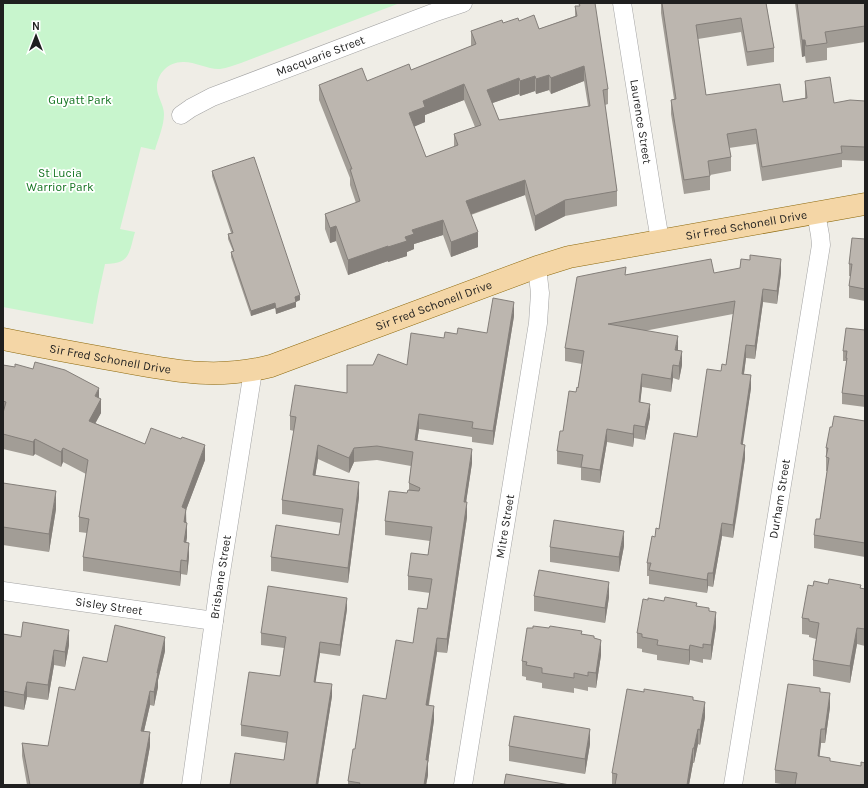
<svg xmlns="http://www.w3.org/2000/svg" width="868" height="788" viewBox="0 0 868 788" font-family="Karla,sans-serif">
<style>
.park{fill:#c8f5cd}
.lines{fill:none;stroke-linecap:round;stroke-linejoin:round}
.street-casing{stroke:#a3a3a3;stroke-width:19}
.primary-casing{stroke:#8d690d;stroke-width:23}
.street{stroke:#fff;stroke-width:18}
.primary{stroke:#f4d6a6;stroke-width:22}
.wall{fill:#a29d96;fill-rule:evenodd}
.shaded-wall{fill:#847f7a}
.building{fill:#bcb6af;stroke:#847f7a;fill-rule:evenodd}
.labels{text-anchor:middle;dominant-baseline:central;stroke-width:3.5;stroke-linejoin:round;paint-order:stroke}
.street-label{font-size:12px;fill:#1f1f1f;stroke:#fff}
.park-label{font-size:12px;fill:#157522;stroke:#fff}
</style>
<rect width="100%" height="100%" fill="#efede6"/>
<path class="park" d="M3 3H400L241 63C234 65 227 68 220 69 210 70 195 62 184 62 167 61 153 77 158 94 160 101 164 107 164 114 164 126 158 139 155 150L141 147 120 229 135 232C129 252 131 264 105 264L98 296 93 324 3 307Z"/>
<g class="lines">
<g class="street-casing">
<g id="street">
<path id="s1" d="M622 3 655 211 660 240"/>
<path id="s2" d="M181 115 191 108 212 97 433 13 463 3"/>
<path id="s3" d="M3 591 214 621"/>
<path id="s4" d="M191 785 219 585 253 371"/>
<path id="s5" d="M463 785 538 323 540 293 537 267"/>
<path id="s6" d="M733 785 821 245 820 235 816 213"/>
</g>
</g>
<g class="primary-casing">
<g id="primary">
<path id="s7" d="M3 339C42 347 81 354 120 361 175 371 216 380 271 366L537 267 569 257 865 204"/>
</g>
</g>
<use href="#street" class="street"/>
<use href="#primary" class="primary"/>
</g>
<path class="wall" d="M661 3H766L774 48V62L747 66 741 32 698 39 706 95 783 102 805 98V81L834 103 865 101V161L842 160V167L762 181 756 144 729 148 731 157V171L710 175V190L684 194 671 114V100L674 99 661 13Z
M795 3H865V42L827 48V60L806 63 805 56 802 57Z
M575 6 608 89V104L605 105 617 191V206L565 216 535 231 525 195 471 215 478 247 451 257 443 235 414 244V249L407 252V256L388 262V261L348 275 336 241 330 243 325 229V214L356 203 350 185V178L319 100V85L367 81 411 70 471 46V31L503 23 519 21 539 29 575 16ZM584 81 588 106 499 120 492 103 519 94 520 96 535 91 536 94 549 90 551 94ZM464 100 475 127 454 134V147L426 157 414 126 425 122V115Z
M212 171 300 300 296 302V307L276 314 275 308 251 316 231 257V252L233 251 228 239V234L231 233 212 176Z
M865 239V301L849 298V286L851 276H849V264Z
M714 273H781L777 304 763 302 755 359 746 358 744 374 751 388 742 444 745 458 738 509 733 538 722 536 713 587 708 586 707 593 649 584V576H647V563L655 537 659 529 697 437 721 371 726 365 733 314 644 331 677 351 682 365 679 380 673 378 671 392 642 387 640 402 650 417 645 440 634 438 633 447 607 442 600 483 581 480V468L557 464V451L563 431 576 392 578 388 582 364 565 361V348L626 275Z
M514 316 493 445 472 442V437L419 429 417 441 472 463 466 502 467 517 447 653 437 652 429 705 434 720 428 763V775L426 785H348V781L355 749 386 699 413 643 427 609 430 593 408 590V576L428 555 430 541 385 535V521L407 493 409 490V483L411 466 377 460 354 462 349 473 318 459 315 476 359 497 348 583 271 571V557L339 535 341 523 282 514V500L294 431 290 430V416L347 393V365H407L444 338 457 334 487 333Z
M865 330V407L842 404V393L846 368V361H843V351Z
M3 365 15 367 33 369 99 398 101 413 95 423 145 444 205 460 186 510 187 537 186 542 189 557 187 575 181 574 180 586 83 571V557L87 533 79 532V517L86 474 63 462 61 467 35 454 33 456 3 449Z
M865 421V557L814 548V535L820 519 827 471H826V448L832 427Z
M3 483 56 509 49 552 3 545Z
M624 546 619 572 550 562V547Z
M828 584 865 589V646L857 644 850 683 813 676V660L816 639 809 637V635L802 634V618L813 586Z
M534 596 609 597 605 623 534 611Z
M697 606 709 611 716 627 711 660 703 659V663L690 660 689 665 657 660V655L642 652V649L637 648V633Z
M347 609 340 656 320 653 315 682 332 696 318 785H230L284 760 286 743 241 736V725L280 676 284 648 261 645V633Z
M3 634 69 645 65 667 54 665 48 700 27 697 24 710 3 706Z
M582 634 594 639 601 655 596 688 588 687V691L574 688V693L542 688V683L526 680V677L522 676V661Z
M165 651 158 680V687L154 706 150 705 144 731 150 746 143 785H27L22 756V743L48 746 75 690 107 662Z
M820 692 830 707 825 743H821L819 757 830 762 861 766 865 785H787L775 783V770Z
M693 700 705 717 700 745 698 744 694 763H693L689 785H612V773Z
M590 744 585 774 509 761V746Z"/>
<path class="shaded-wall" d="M802 40H805V56L802 57Z
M584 66V81L551 94V78Z
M549 75V90L536 94V79Z
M535 76V91L520 96V81Z
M519 78V94L487 105V90Z
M464 84V100L425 115V122L409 129V113L423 101Z
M525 180V195L466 216V201Z
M565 200V216L535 231V216Z
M443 220V235L414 244V249L407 252V256L388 262V247L405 237 412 230Z
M336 226V241L330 243V228Z
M478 232V247L451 257V242Z
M388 246V261L348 275V260Z
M781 259V273L777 304V291Z
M763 289V302L755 359V346Z
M300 295V300L295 302V297Z
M296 302V307L276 314V309Z
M514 302V316L493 445V431Z
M275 303V308L251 316V311Z
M678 336V350L675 363V350Z
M746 345V358L742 387V374Z
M682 351V365L679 380V366Z
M673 365V378L671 392V379Z
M642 374V387L639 415V402Z
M751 375V388L741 457V444Z
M99 388V401L101 399V413L89 435V421L95 396Z
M650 404V417L645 440V427Z
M419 414V429L415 455V440Z
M634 425V438L633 447V434Z
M607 429V442L600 483V470Z
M35 439V454L33 456V442Z
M205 445V460L186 510V523L184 537 182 507Z
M318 445V459L313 490V475Z
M745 445V458L733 538V525Z
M63 448V462L61 467V452Z
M354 448V462L349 473V458Z
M472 449V463L464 516V502Z
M359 482V497L348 583V568Z
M56 491V509L49 552V534Z
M467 502V517L447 653V639Z
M187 523V537L184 557V542Z
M722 523V536L713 587V573Z
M624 531V546L619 572V557Z
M189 543V557L187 575V561Z
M181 560V574L180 586V572Z
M708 573V586L707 593V580Z
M609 582V597L605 623V608Z
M347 598V609L340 656V645Z
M716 612V627L711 660V645Z
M857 628V644L850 683V666Z
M69 630V645L65 667V652Z
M165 637V651L158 680V687L154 706V692L157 673Z
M437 638V652L426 719V705Z
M601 640V655L596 688V673Z
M320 642V653L314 693V682Z
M690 645V660L689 665V650Z
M54 650V665L48 700V685Z
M27 682V697L24 710V695Z
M332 684V696L318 785H316Z
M150 691V705L141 744V731Z
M830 693V707L825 743V729Z
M705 702V717L700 745V730Z
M434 706V720L428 763V775L426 785H424L426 760Z
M590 729V744L585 774V759Z
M698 729V744L694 763V748Z
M821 729V743L818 770V756Z
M150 732V746L143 785H140Z
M693 748V763L689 785H687Z"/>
<path class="building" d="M583 3H595L608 89 603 90 617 191 565 200 535 216 525 180 466 201 478 232 451 242 443 220 412 230 414 234 405 237 407 241 388 247V246L348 260 336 226 330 228 325 214 360 201 350 169H352L319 85 362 68 367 81 409 64 411 70 476 44 471 31 502 20 503 23 518 18 519 21 534 15 539 29 577 16 575 6H580L579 4ZM584 66 590 106 499 120 487 90 519 78 520 81 535 76 536 79 549 75 551 78ZM464 84 481 125 454 134 458 145 426 157 409 113 425 107 423 101Z
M662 3H766L774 48 747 52 741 18 696 25 706 95 780 84 783 102 807 98 805 81 830 77 834 103 850 100 865 101V147L841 146 842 153 762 167 756 129 727 134 731 157 708 161 710 176 684 180 671 100 676 99Z
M797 3H865V26L825 32 827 43 806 46 805 40H802Z
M254 157 300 295 295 297 296 302 276 309 275 303 251 311 231 252 234 251 228 234 233 233 212 171Z
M852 238 865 239V289L849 286 852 264H849Z
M750 255 781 259 777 291 763 289 755 346 746 345 742 374 751 375 741 444 745 445 733 525 722 523 713 573H708L707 580 649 570 651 563H647L652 536 655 537 656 528 659 529 674 433 697 437 707 369 721 371 722 364 726 365 735 301 608 324 678 336 675 350 682 351 679 366 673 365 671 379 642 374 639 402 650 404 645 427 634 425 633 434 607 429 600 470 581 467 583 455 557 451 560 431H563L569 391 576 392 577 387 578 388 584 351 565 348 577 277 626 267 625 275 711 259 714 273 740 268 741 259 750 260Z
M493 298 514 302 493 431 472 428 473 422 419 414 415 440 472 449 464 502H467L447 639 437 638 426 705 434 706 426 760H428L424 785H359L360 783 348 781 353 749H355L363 695 386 699 396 640 413 643 418 608 427 609 432 579 408 576 411 553 428 555 432 527 385 521 389 491 407 493 408 490 419 491 420 488 409 483 413 452 377 446 354 448 349 458 318 445 313 475 359 482 348 568 271 557 276 525 339 535 343 509 282 500 296 417 290 416 295 385 347 393V365H373L378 354 407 365 411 333 444 338 445 332 457 334 458 328 487 333Z
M846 328 865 330V396L842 393 847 358H846L847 351H843Z
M35 362 65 370 99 388 95 396 101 399 89 421 145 444 151 428 181 439 182 437 205 445 182 507 186 509 184 522 187 523 184 542 189 543 187 561 181 560 180 572 83 557 89 519 79 517 88 460 63 448 61 452 35 439 33 442 3 434V413L6 402 3 401V365L15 367V364L33 369Z
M834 416 865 421V543L814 535 816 519H820L829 458 826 457 828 448H826L830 427H832Z
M3 483 56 491 49 534 3 527Z
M554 520 624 531 619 557 550 547Z
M539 570 609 582 605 608 534 596Z
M829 579 861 585 860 588 865 589V629L857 628 850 666 813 660 819 623 809 621V619L802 618 808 585 813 586 814 581 828 584Z
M268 586 347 598 340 645 320 642 314 682 332 684 316 785H230L235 753 284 760 288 732 241 725 249 672 280 676 286 637 261 633Z
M665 597 697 603 696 606 709 608V611L716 612 711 645 703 644V648L690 645 689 650 657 645 658 640 642 637V634L637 633 643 599 648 600V598L664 601Z
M23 622 69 630 65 652 54 650 48 685 27 682 24 695 3 691V634L21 637Z
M115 625 165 637 157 673H158L154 692 150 691 141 731 150 732 140 785H30L22 743 48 746 59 687 75 690 83 657 107 662Z
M533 626 549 628 550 626 582 631 581 634 594 636V638L601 640 596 673 588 672V676L574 673V678L542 673V668L526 665 527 662 522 661 527 628H533Z
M788 684 820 688V692L830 693 825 729H821L818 756 830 758V761L861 766V762L865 763V785H795L797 773 775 770Z
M627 689 644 692V689L693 697V700L705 702 700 730 698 729 694 748H693L687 785H615L617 774 612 773Z
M514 716 590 729 585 759 509 746Z
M506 774 570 785H504Z"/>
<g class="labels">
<g class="street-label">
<text stroke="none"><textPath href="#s2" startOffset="152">Macquarie Street</textPath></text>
<text stroke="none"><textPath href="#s1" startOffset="120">Laurence Street</textPath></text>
<text stroke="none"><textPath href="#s7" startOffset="769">Sir Fred Schonell Drive</textPath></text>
<text stroke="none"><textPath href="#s7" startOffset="445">Sir Fred Schonell Drive</textPath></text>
<text stroke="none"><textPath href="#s7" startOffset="109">Sir Fred Schonell Drive</textPath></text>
<text stroke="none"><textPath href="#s6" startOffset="290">Durham Street</textPath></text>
<text stroke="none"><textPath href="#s5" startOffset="262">Mitre Street</textPath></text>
<text stroke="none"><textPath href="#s4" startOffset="210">Brisbane Street</textPath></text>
<text stroke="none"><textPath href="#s3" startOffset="107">Sisley Street</textPath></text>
</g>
<g class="park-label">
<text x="80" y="100">Guyatt Park</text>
<text x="60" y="173">St Lucia<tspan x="60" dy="14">Warrior Park</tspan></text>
</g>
</g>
<rect width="868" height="788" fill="none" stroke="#1f1f1f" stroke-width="8"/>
<g transform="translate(36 36)" stroke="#ffffff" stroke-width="3" paint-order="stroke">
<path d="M0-3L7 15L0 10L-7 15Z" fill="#1f1f1f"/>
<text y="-6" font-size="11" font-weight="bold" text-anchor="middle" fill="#1f1f1f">N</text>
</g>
</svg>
